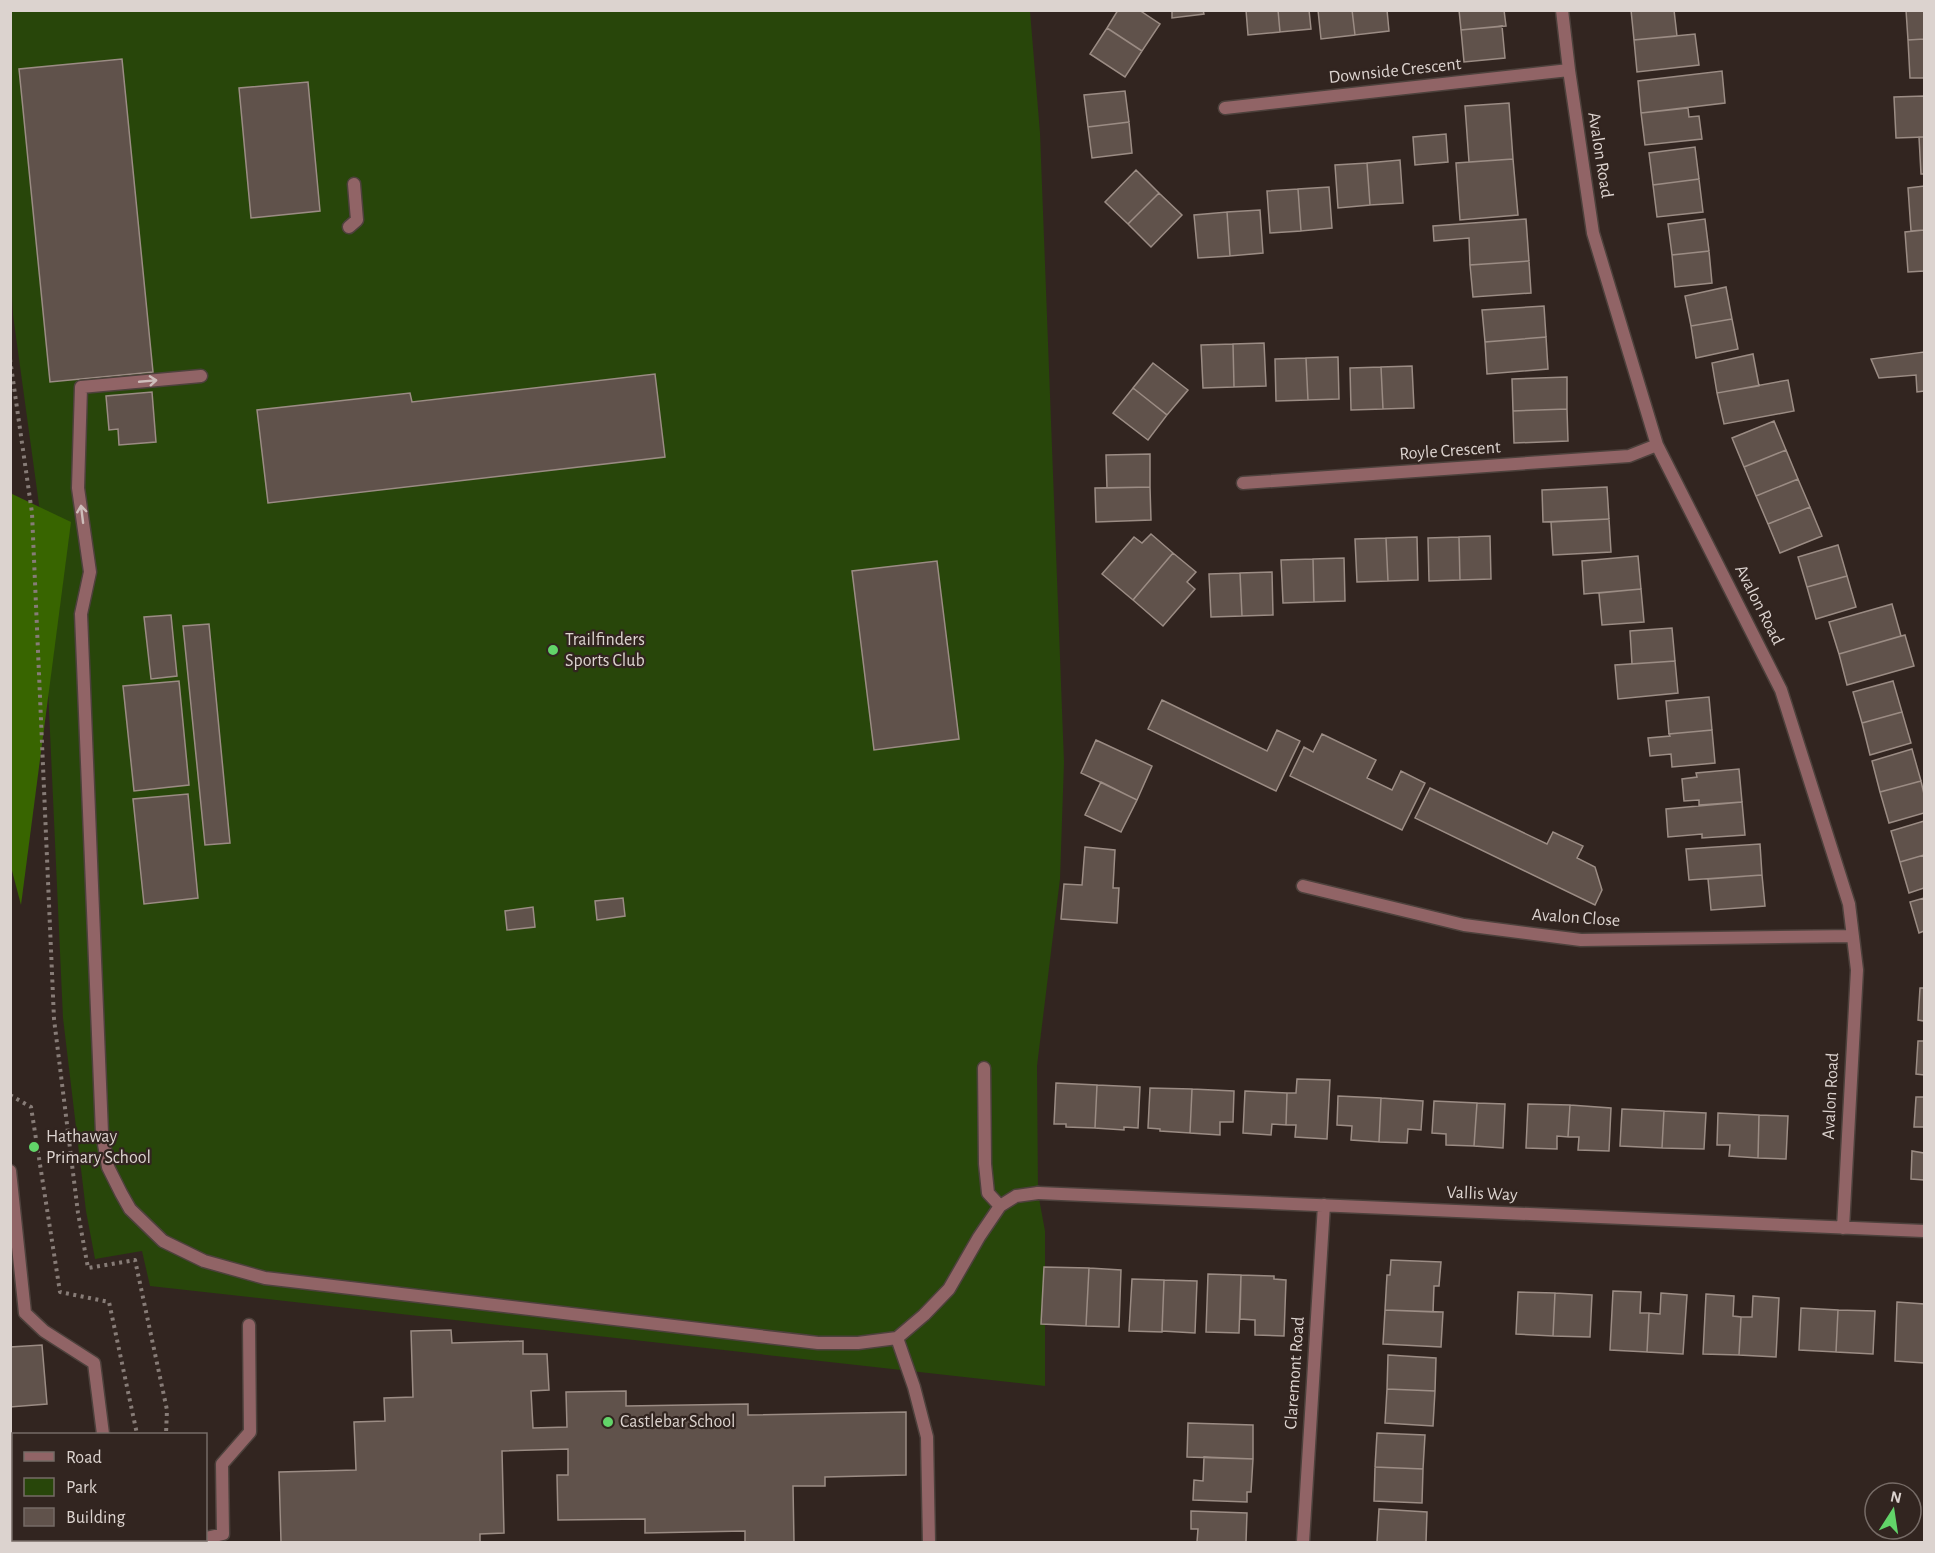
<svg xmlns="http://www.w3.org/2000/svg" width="1935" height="1553" viewBox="0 0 1935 1553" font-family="'Alegreya Sans',sans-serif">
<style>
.green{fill:#28460a}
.forest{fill:#386500}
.building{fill:#60524b;stroke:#9b8c84;stroke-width:1.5}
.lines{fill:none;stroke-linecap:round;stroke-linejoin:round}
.service-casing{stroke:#4d413c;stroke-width:15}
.minor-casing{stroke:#4d413c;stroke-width:15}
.path{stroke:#877c77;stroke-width:4;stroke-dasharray:3 4.5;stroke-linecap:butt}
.service{stroke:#916466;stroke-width:12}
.minor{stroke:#916466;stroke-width:12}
.oneway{stroke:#cdbdba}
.poi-dot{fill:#62d469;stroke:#322520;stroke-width:2}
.labels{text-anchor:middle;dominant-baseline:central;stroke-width:4.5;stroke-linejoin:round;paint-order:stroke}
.street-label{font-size:18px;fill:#dcd3cf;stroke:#322520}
.poi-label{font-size:18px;fill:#dcd3cf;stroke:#322520;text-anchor:start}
</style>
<rect width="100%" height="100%" fill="#322520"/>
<path class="green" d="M10 11H1030L1040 133 1064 762 1060 879 1037 1066 1038 1193 1045 1231V1386L150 1286 142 1251 95 1259 86 1211 63 1018 40 512 13 315 11 279Z"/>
<path class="forest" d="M10 493 71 522 21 905 10 863Z"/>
<path class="building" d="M1118 10H1139L1160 24 1142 51 1107 28Z
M1172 10H1203L1204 14 1172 18Z
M1246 10H1278L1280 32 1248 35Z
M1278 10H1309L1311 29 1280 32Z
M1318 10H1352L1355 35 1321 39Z
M1352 10H1387L1389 31 1355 35Z
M1459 10H1504L1506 26 1461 30Z
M1631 10H1674L1677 36 1634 40Z
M1906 10H1924V39L1908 40Z
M1502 26 1505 58 1464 62 1461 30Z
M1107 28 1142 51 1125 77 1090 54Z
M1695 34 1699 65 1637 72 1634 40Z
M1924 39V78H1910L1908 40Z
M122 59 153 372 50 382 19 69Z
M1722 71 1725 103 1641 113 1638 81Z
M308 82 320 211 251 218 239 88Z
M1125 91 1129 122 1088 127 1084 95Z
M1924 96V137L1896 138 1894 97Z
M1509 103 1513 159 1469 162 1465 106Z
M1688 108 1689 117 1699 116 1702 139 1645 145 1641 113Z
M1129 122 1132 153 1092 158 1088 127Z
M1446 134 1448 162 1415 165 1413 137Z
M1919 137H1924V174H1921Z
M1695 147 1699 179 1653 185 1649 153Z
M1513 159 1518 215 1460 220 1456 163Z
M1400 160 1403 203 1370 205 1367 163Z
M1367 163 1370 205 1338 208 1335 165Z
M1136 170 1159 193 1128 224 1105 202Z
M1699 179 1703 212 1657 217 1653 185Z
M1924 186V230L1911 231 1908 188Z
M1329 187 1332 228 1301 231 1298 189Z
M1298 189 1301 231 1270 233 1267 191Z
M1159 193 1182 215 1151 247 1128 224Z
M1260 210 1263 253 1230 256 1227 212Z
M1227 212 1230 256 1198 258 1194 215Z
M1526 219 1529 261 1470 265 1469 238 1434 241 1433 226Z
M1705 219 1709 251 1672 255 1668 224Z
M1924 230V271L1908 272 1905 232Z
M1709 251 1712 283 1675 287 1672 255Z
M1529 261 1531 293 1473 297 1470 265Z
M1726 287 1732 319 1691 326 1685 296Z
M1544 306 1546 337 1485 342 1482 310Z
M1732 319 1738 349 1696 358 1691 326Z
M1546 337 1548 369 1487 374 1485 342Z
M1264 343 1266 386 1234 387 1233 344Z
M1233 344 1234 387 1203 388 1201 345Z
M1924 352V391L1917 392 1916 375 1879 378 1871 359Z
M1753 354 1759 386 1717 393 1712 363Z
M1338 357 1339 399 1308 400 1306 358Z
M1306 358 1308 400 1276 401 1275 359Z
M1153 363 1188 390 1167 415 1133 388Z
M1412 366 1414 408 1383 409 1381 367Z
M1381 367 1383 409 1351 410 1350 368Z
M655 374 665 457 268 503 257 410 410 393 412 402Z
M1567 377V409L1513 411 1512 379Z
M1788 380 1794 411 1724 424 1717 393Z
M1133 388 1167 415 1148 440 1113 413Z
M152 392 156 442 119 445 118 429 109 430 106 396Z
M1567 409 1568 441 1514 443 1513 411Z
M1774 421 1786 450 1744 467 1732 438Z
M1786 450 1798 479 1756 496 1744 467Z
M1150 454V487L1107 488 1106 455Z
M1798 479 1810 507 1768 524 1756 496Z
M1150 487 1151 520 1096 522 1095 488Z
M1607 487 1609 519 1543 522 1542 490Z
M1810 507 1822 536 1780 553 1768 524Z
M1609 519 1611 552 1553 555 1551 522Z
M1151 534 1173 553 1133 600 1102 574 1134 537 1142 543Z
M1490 536 1491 579 1460 580 1459 537Z
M1417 537 1418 580 1388 581 1386 538Z
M1459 537 1460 580 1429 581 1428 538Z
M1386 538 1388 581 1357 582 1355 539Z
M1838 545 1847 576 1807 587 1798 557Z
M1173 553 1196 572 1187 582 1195 589 1163 626 1133 600Z
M1638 556 1641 589 1584 594 1582 561Z
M1344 558 1345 601 1314 602 1313 559Z
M1313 559 1314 602 1283 603 1281 560Z
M937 561 959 739 874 750 852 571Z
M1272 572 1273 615 1242 616 1240 573Z
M1240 573 1242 616 1211 617 1209 574Z
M1847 576 1856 607 1816 619 1807 587Z
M1641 589 1644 622 1602 625 1599 593Z
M1892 604 1901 636 1839 654 1829 622Z
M171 615 177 676 151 679 144 617Z
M209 624 230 843 205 845 183 626Z
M1672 628 1675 661 1632 664 1630 631Z
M1905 635 1914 666 1847 685 1839 654Z
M1675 661 1678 693 1618 699 1615 665Z
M179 681 189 785 134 791 123 686Z
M1893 681 1902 712 1862 723 1853 692Z
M1709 697 1712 730 1669 734 1666 701Z
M1162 700 1267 751 1277 730 1300 741 1276 791 1148 729Z
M1902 712 1911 743 1870 755 1862 723Z
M1712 730 1715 763 1672 767 1671 754 1650 756 1648 738 1670 736 1669 734Z
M1322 734 1376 760 1367 778 1392 790 1401 771 1425 783 1402 830 1290 776 1304 747 1313 752Z
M1096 740 1152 766 1137 800 1081 773Z
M1912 749 1921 781 1880 792 1872 761Z
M1739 769 1742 802 1699 805V800L1684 801 1682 779 1697 777 1696 773Z
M1921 781 1924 794V813L1889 823 1880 792Z
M1101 782 1137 800 1121 832 1085 815Z
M1430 788 1547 844 1553 832 1583 846 1577 858 1595 867 1602 890 1595 905 1415 818Z
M188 794 198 898 144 904 133 799Z
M1742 802 1745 835 1702 838V834L1668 837 1666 809Z
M1924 821V855L1900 862 1891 831Z
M1760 844 1762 875 1689 880 1686 849Z
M1085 847 1115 850 1113 888H1119L1117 923 1061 919 1064 884 1082 885Z
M1924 855V888L1909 893 1900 862Z
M1762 875 1765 906 1711 910 1708 879Z
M623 898 625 916 597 920 595 901Z
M1924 898V931L1919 933 1910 902Z
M533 907 535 927 507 930 505 911Z
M1920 988H1924V1021L1918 1020Z
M1918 1041H1924V1075L1916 1074Z
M1297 1079 1330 1080 1327 1139 1295 1137 1296 1125H1286L1287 1093H1296Z
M1056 1083 1097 1085 1095 1128 1066 1127V1124H1054Z
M1097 1085 1140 1087 1138 1128 1124 1127V1130L1095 1128Z
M1150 1088 1192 1089 1190 1133 1160 1131V1129L1148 1128Z
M1192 1089 1234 1091 1233 1122H1220V1135L1190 1133Z
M1245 1091 1287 1093 1286 1125 1272 1124 1271 1135 1243 1133Z
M1338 1096 1381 1098 1379 1142 1351 1140 1352 1126 1337 1125Z
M1916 1097H1924V1127H1914Z
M1381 1098 1423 1101 1421 1130 1408 1129 1407 1143 1379 1142Z
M1434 1101 1477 1103 1474 1146 1446 1145V1134L1432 1133Z
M1477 1103 1505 1104 1503 1148 1474 1146Z
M1528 1104 1570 1105 1568 1137 1557 1136V1149L1526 1148Z
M1570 1105 1611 1108 1609 1151 1578 1150 1579 1137H1568Z
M1622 1109 1664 1111 1662 1148 1620 1146Z
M1664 1111 1706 1113 1704 1149 1662 1148Z
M1718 1113 1759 1115 1758 1158 1729 1156 1730 1145H1717Z
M1759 1115 1788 1116 1786 1159 1758 1158Z
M1924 1150V1180L1911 1179 1912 1151 1924 1153Z
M1391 1260 1441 1262 1439 1286H1434L1433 1312 1385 1310 1387 1275H1390Z
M1044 1267 1089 1268 1086 1326 1041 1324Z
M1089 1268 1121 1270 1119 1327 1086 1326Z
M1208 1274 1241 1275 1239 1333 1206 1332Z
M1241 1275 1274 1276V1279L1286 1280 1284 1336 1255 1335V1320L1240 1319Z
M1132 1279 1164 1280 1162 1332 1129 1331Z
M1164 1280 1197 1281 1195 1333 1162 1331Z
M1613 1291 1641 1292 1640 1313H1649L1647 1352 1610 1350Z
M1518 1292 1555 1293 1553 1336 1516 1334Z
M1555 1293 1592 1295 1590 1337 1553 1336Z
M1661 1293 1687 1295 1683 1354 1647 1352 1649 1313 1660 1314Z
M1706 1294 1734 1296 1733 1316 1741 1317 1739 1355 1703 1354Z
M1753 1296 1779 1298 1776 1357 1739 1355 1741 1317H1752Z
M1897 1302 1924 1304V1363L1895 1361Z
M1801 1308 1838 1310 1836 1352 1799 1350Z
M1385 1310 1443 1312 1441 1347 1383 1344Z
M1838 1310 1875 1311 1873 1354 1836 1352Z
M451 1330 452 1343 523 1341V1354H547L549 1390 531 1391 533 1428 567 1427 566 1392 626 1391V1406L748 1404V1415L906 1412V1475L825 1477V1486H793L794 1542H745V1531L645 1533V1519L558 1520 557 1475H568V1449L502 1451 504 1533 480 1534V1542H281L279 1472 356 1470 354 1422 385 1421 384 1398 413 1397 411 1331Z
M42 1345 47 1404 10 1407V1347Z
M1388 1355 1436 1358 1435 1391 1387 1389Z
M1387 1389 1435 1391 1433 1426 1385 1423Z
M1188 1423 1253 1425V1459L1187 1457Z
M1377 1433 1425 1435 1423 1469 1375 1467Z
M1204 1457 1253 1459 1251 1492H1247V1502L1193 1500 1194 1480 1203 1481Z
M1375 1467 1423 1469 1422 1503 1374 1501Z
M1379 1509 1427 1512 1426 1542H1377Z
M1191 1511 1247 1513 1246 1542H1197L1198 1529H1191Z"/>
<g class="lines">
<g class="service-casing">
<path id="service" d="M349 227 357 220 354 184
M201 376 81 387 78 488 90 572 81 614 102 1133 108 1167 121 1193 130 1209 163 1241 204 1261 265 1278 818 1343H858L897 1338 924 1315 949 1289 979 1237 1000 1206 1016 1196 1038 1193
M984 1068 985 1164 988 1193 1000 1206
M10 1171 25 1313 44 1331 94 1363 103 1434
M897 1338 914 1387 927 1437 929 1542
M206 1538 223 1534 222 1464 250 1432 249 1325
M107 1540V1542
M185 1542 199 1540"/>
</g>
<g class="minor-casing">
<path id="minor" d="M1562 10 1569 70 1593 233 1657 445 1781 690 1849 904 1857 970 1843 1228
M1225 108 1569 70
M1243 483 1629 456 1657 445
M1303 886 1464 925 1581 940 1853 936
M1038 1193 1924 1231
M1303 1542 1324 1205"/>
</g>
<path class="path" d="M10 359 32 513 54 1019 78 1213 88 1268 135 1260 167 1410 166 1434
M10 1095 31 1107 60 1292 109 1302 137 1434"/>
<use href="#service" class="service"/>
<use href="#minor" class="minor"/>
</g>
<defs><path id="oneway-shaft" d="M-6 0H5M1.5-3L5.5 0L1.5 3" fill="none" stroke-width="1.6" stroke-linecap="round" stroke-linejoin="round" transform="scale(1.5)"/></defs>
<g class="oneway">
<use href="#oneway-shaft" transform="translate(148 381) rotate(-5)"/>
<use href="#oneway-shaft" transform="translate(82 514) rotate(-97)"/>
</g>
<g class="poi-dot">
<circle cx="553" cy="650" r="6"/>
<circle cx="34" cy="1147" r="6"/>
<circle cx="608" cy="1422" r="6"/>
</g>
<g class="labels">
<g class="street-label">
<text transform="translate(1395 71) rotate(-6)">Downside Crescent</text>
<text transform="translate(1600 155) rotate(81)">Avalon Road</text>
<text transform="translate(1450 451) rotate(-4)">Royle Crescent</text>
<text transform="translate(1759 605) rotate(63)">Avalon Road</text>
<text transform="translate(1576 918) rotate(4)">Avalon Close</text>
<text transform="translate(1831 1096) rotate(-87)">Avalon Road</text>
<text transform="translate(1482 1194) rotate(2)">Vallis Way</text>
<text transform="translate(1295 1373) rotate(-86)">Claremont Road</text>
</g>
<g class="poi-label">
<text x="565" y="640">Trailfinders<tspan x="565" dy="21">Sports Club</tspan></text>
<text x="46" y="1137">Hathaway<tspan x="46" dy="21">Primary School</tspan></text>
<text x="620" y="1422">Castlebar School</text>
</g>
</g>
<rect width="1935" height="1553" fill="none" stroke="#dcd3cf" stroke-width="24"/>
<rect x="12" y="1433" width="195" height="108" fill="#322520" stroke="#766b66" stroke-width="1.5"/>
<rect x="24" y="1452" width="30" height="9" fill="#916466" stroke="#766b66" stroke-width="1.5"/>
<text x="66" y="1463" font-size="18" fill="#dcd3cf">Road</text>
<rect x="24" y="1478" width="30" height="18" fill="#28460a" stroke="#766b66" stroke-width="1.5"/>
<text x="66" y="1493" font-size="18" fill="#dcd3cf">Park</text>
<rect x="24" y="1508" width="30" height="18" fill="#60524b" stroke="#766b66" stroke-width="1.5"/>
<text x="66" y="1523" font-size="18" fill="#dcd3cf">Building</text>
<g transform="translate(1893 1511) rotate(12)"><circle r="28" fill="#322520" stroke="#766b66" stroke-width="1.5"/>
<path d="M0-4.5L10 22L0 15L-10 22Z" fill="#62d469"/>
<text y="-9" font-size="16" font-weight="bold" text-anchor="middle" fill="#dcd3cf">N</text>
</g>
</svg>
